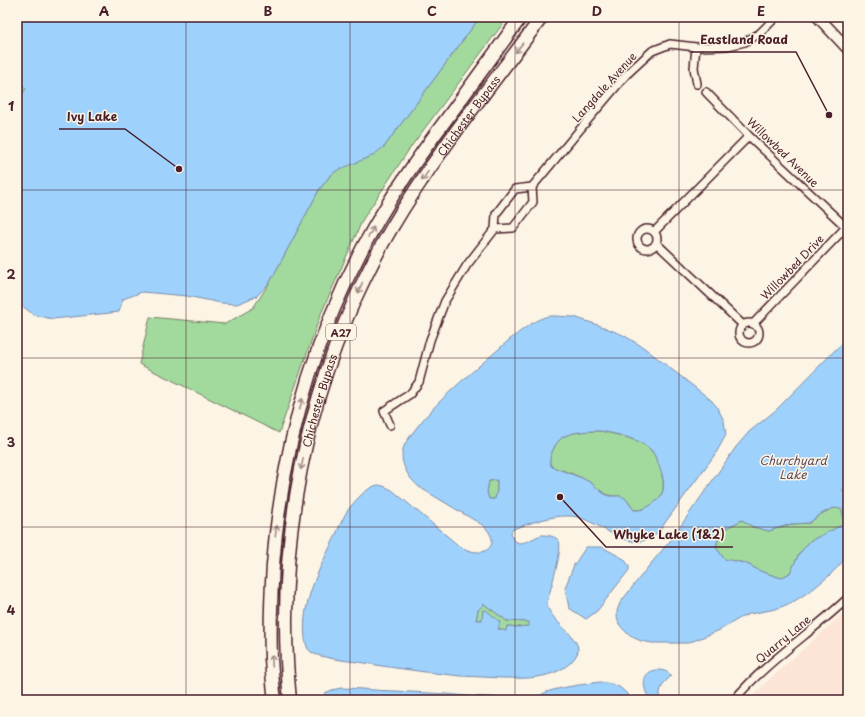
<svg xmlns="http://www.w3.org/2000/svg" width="865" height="717" viewBox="0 0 865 717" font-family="'Playpen Sans',sans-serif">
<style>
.built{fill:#fce5d7}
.green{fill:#a2da9e;stroke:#767c64}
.water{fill:#9ed2fc;stroke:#7c8aa8;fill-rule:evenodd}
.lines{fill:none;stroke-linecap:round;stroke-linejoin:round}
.minor-casing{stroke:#4a1f2b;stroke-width:10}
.secondary-casing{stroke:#4a1f2b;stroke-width:13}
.trunk-casing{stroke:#4a1f2b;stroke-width:15}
.minor{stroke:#fcf5e5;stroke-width:7}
.secondary{stroke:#fcf5e5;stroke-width:10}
.trunk{stroke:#fcf5e5;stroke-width:12}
.oneway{stroke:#a38a88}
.grid{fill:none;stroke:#4a1f2b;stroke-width:1;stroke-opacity:0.55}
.labels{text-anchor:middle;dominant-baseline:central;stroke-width:3;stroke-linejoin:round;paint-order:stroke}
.shield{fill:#fcf5e5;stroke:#7f5f63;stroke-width:1}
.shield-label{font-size:10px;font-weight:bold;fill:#4a1f2b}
.street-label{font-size:11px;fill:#4a1f2b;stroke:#fcf5e5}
.water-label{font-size:12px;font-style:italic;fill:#5f4c5f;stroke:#fcf5e5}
.leader{fill:none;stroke:#4a1f2b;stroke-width:1.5}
.callout-dot{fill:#4a1f2b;stroke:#fcf5e5;stroke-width:1.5}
.callout-label{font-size:12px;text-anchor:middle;font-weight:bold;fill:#4a1f2b;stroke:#fcf5e5;stroke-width:3;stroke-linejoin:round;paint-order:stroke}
.neatline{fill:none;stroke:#4a1f2b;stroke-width:1.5}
.grid-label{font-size:13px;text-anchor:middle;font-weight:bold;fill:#4a1f2b}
</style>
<rect width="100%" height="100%" fill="#fcf5e5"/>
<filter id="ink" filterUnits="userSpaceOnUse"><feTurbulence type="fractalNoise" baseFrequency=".025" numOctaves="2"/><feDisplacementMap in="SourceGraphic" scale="8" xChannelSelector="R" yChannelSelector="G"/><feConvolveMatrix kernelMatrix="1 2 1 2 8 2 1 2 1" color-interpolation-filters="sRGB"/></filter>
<g filter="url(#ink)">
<path class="built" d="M848 609V700H750L763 685 782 668Z"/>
<path class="green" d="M480 17H508L410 148 363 219 320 316 279 433 139 364 150 317 225 324 253 308 270 282 319 190 329 177 336 171 384 147Z
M17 80 26 88 17 104Z
M601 431C617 435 637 438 650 449 655 454 658 462 660 468 665 485 666 496 650 506 646 508 640 511 635 510 634 510 633 510 633 509 631 507 631 506 630 504 628 501 623 498 620 496 602 498 597 485 582 478 572 473 561 470 552 467 548 462 550 457 552 452 554 447 558 440 563 437 574 431 588 431 601 431Z
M497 480V491L495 499H489L487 492 489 481Z
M833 508 842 509 845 524 810 541 799 554 790 573 781 578 760 571 745 563 724 559 716 547 720 531 742 520 753 527 769 531 791 524 809 523 821 514Z
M484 604 507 621 530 622 529 626 517 627 507 626 506 632 498 629 483 610 482 620H476L478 610Z"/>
<path class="water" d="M17 17H480L384 147 372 156 336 171 329 177 319 190 270 282 257 296 237 304 221 303 187 296 142 292 123 299 119 312 53 319 34 315 17 302V104L26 88 17 80Z
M555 316 574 317 601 326 623 335 643 347 711 400 717 407 724 421 726 435 716 453 659 531C630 561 600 517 570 516 551 515 531 523 513 529L511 533 513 540 519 543C522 543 525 542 528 541 533 539 537 536 542 535 547 535 556 536 559 541 563 550 550 591 547 602 546 620 585 638 577 654 570 668 552 675 537 677 526 679 514 678 503 678 489 677 475 677 461 676 449 675 437 673 425 672 405 669 385 667 365 663 351 661 335 660 321 656 316 655 311 653 308 649 303 640 304 620 306 610 310 586 324 559 335 537 338 529 342 520 346 513 352 504 366 487 378 485 382 485 388 488 392 490L459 546C465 549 471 552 477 552 488 553 496 544 490 534 489 531 486 529 484 526L419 487C409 478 399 464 403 449 405 442 410 437 414 431 440 396 477 369 509 340 520 332 532 321 545 317 548 316 552 316 555 316ZM601 431C616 434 642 439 652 451 655 456 658 462 660 468 665 483 667 495 651 505 646 508 640 511 634 510L625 498 620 496H609L603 493 591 483 582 478 552 467C548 462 550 457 552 452 554 447 558 440 563 437 574 431 588 431 601 431ZM497 480V491L495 499H489L487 492 489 481ZM484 604 507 621 529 622V626L517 627 507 626 506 631 498 629 500 622 486 610H483L482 620H476L478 610Z
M848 337V483L846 484 842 491 848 495V556L830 575 813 589 793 602 776 609 749 614 740 618 720 630 703 637 688 643H652L641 641 630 636 623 629 619 624 617 617V611L620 603 648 567 670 541 736 447 749 432 776 410ZM833 508 842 509 844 524 810 541 799 554 790 573 781 578 760 571 745 563 724 559 716 547 720 531 742 520 753 527 769 531 791 524 809 523 821 514Z
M586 547H602L624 559 629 566V570L597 611 586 619 569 608 565 588 574 565Z
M660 670C664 671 668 671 671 676L664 683 661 689 658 700H650C645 693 640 678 650 672 652 670 656 670 660 670Z
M600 682C613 684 621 685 629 697L628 700H537C538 698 539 696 541 695 550 688 587 684 600 682Z
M341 688C359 688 377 691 396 691 420 693 443 693 467 696 481 697 494 696 507 700H323L325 693 332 690Z"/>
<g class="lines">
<g class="minor-casing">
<path id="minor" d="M696 47 694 68 697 84
M706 92 749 136 846 227
M495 229 496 214 515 189 532 187
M637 239a10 10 0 1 1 20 0a10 10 0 1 1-20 0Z
M654 232 749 136
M656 243 743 325
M739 333a10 10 0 1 1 20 0a10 10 0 1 1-20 0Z
M753 324 848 225
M390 425 384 411 410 394 419 382 430 340 445 301 467 265 495 229 513 228 533 202 532 187 592 115 626 75 652 51 670 44 696 47 728 46 745 42 760 33 776 17
M734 700C767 661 811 633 848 598"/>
</g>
<g class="secondary-casing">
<path id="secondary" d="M818 17 848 49"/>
</g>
<g class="trunk-casing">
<g id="trunk">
<path d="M275 700C273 686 272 673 271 659 270 628 271 596 273 565 282 447 315 332 373 229 395 190 421 153 448 117 472 84 497 50 521 17"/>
<path id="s1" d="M290 700C276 563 299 424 355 299 366 275 378 251 391 229 435 154 490 87 542 17"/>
</g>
</g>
<use href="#minor" class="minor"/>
<use href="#secondary" class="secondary"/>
<use href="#trunk" class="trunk"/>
</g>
<defs><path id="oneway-shaft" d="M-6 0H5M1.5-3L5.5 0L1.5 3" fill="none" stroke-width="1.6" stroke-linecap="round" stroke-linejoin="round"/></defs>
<g class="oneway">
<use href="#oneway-shaft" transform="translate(519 48) rotate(127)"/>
<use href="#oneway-shaft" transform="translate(425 176) rotate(124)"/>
<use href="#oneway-shaft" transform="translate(371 232) rotate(-61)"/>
<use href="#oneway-shaft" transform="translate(360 288) rotate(114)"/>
<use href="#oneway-shaft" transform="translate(301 404) rotate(-75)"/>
<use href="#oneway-shaft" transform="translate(302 464) rotate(102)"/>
<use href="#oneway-shaft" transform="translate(276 531) rotate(-83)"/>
<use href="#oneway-shaft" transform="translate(272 661) rotate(-93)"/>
</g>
</g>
<path class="grid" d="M186 17V700M350 17V700M515 17V700M679 17V700M17 190H848M17 358H848M17 527H848"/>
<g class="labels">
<rect class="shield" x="326" y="324" width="30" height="16" rx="3"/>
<g class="shield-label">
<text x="341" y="332">A27</text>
</g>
<g class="street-label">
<text transform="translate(604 87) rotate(-48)">Langdale Avenue</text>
<text stroke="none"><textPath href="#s1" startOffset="627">Chichester Bypass</textPath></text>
<text transform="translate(783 152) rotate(44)">Willowbed Avenue</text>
<text transform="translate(792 267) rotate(-46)">Willowbed Drive</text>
<text stroke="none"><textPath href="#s1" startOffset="303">Chichester Bypass</textPath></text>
<text transform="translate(783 639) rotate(-40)">Quarry Lane</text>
</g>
<g class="water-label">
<text x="793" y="460">Churchyard<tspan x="793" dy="14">Lake</tspan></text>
</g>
</g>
<path class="leader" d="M829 115L796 52H691M179 169L125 129H59M560 497L606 547H733"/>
<g class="callout-dot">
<circle cx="829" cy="115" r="4"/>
<circle cx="179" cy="169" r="4"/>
<circle cx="560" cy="497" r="4"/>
</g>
<g class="callout-label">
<text x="744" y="44">Eastland Road</text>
<text x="92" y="121">Ivy Lake</text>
<text x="669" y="539">Whyke Lake (1&amp;2)</text>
</g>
<rect width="865" height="717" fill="none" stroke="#fcf5e5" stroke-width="44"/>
<rect x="22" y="22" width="821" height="673" class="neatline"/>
<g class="grid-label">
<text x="104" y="16">A</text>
<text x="268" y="16">B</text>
<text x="432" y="16">C</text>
<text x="597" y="16">D</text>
<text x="761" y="16">E</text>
<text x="11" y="111">1</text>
<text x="11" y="279">2</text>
<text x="11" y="447">3</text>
<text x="11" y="615">4</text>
</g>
</svg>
